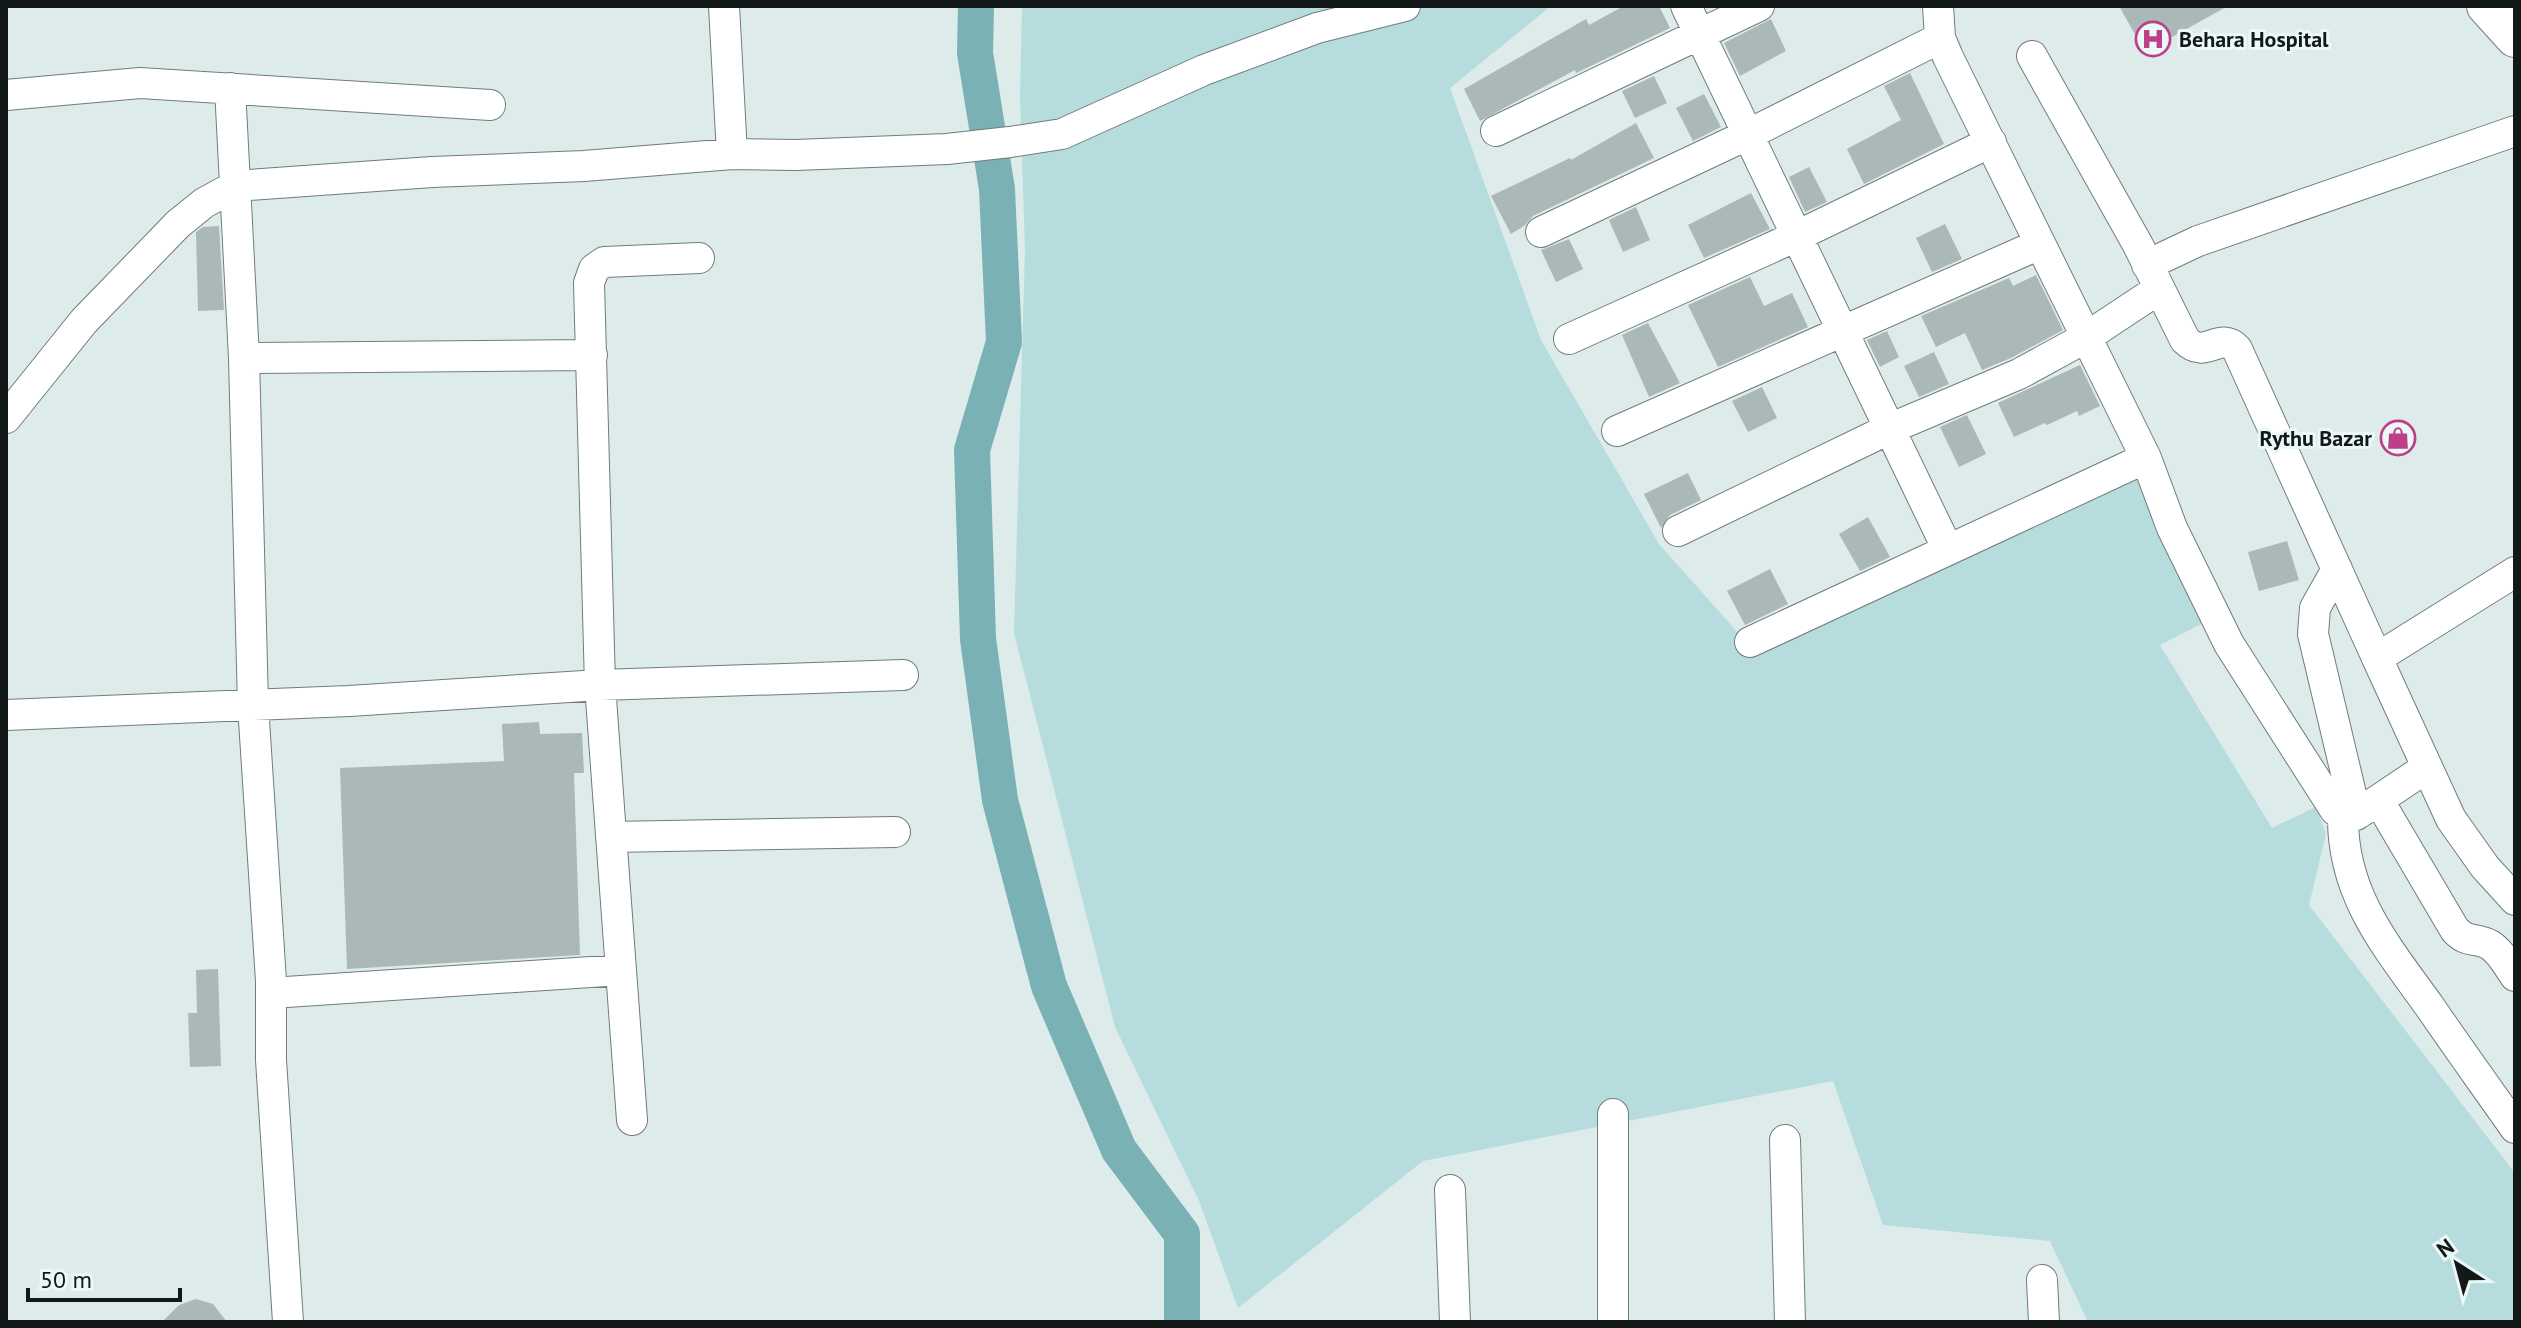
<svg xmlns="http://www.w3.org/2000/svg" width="2521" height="1328" viewBox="0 0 2521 1328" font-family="'PT Sans',sans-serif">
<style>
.green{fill:#b6dcde}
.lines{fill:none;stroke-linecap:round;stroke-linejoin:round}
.river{stroke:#79b1b4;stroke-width:36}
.building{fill:#abb8b8}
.minor-casing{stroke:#707c7c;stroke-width:32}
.major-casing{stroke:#707c7c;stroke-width:40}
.minor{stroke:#fff;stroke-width:30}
.major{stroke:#fff;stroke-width:38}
.labels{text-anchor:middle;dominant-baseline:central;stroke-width:6;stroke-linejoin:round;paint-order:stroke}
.poi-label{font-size:22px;font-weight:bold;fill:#131818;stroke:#ebf8f8;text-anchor:start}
</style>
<rect width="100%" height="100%" fill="#ddebeb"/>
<path class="green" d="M1022 6H1551L1450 88 1541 340 1659 544 1756 653 2138 476 2205 622 2160 645 2272 828 2316 807 2326 834 2309 905 2515 1173V1322H2088L2050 1241 1883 1225 1833 1081 1423 1161 1238 1308 1199 1201 1115 1027 1014 633 1025 250 1020 96Z"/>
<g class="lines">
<path class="river" d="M976 6 975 53 997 189 1004 342 972 450 978 639 1000 800 1049 986 1119 1150 1182 1234V1322"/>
</g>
<path class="building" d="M1624 6H1659L1670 28 1576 73 1575 70 1480 121 1464 89 1586 19 1589 25Z
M2119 6H2228L2145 52Z
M1771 19 1786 51 1740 76 1724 43Z
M1910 73 1944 144 1864 184 1847 149 1901 120 1884 86Z
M1654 76 1667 103 1635 118 1622 91Z
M1704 94 1721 127 1693 141 1676 108Z
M1636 123 1654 158 1533 216 1524 226 1511 234 1491 196 1570 158 1571 160Z
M1809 167 1827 202 1805 212 1789 177Z
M1751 193 1770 229 1704 258 1688 225Z
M1636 207 1650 240 1623 252 1609 220Z
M1945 224 1962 259 1932 272 1916 238Z
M219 226 224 310 198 311 196 232 203 227Z
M1569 239 1583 269 1556 282 1541 250Z
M2036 275 2063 330 2011 358 1982 370 1965 333 1936 347 1921 316 2009 278 2013 286Z
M1750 277 1764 306 1792 293 1808 327 1718 367 1688 305Z
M1648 323 1680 383 1649 397 1622 335Z
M1887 331 1899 357 1880 367 1867 340Z
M1934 352 1949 384 1919 397 1904 366Z
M2080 365 2100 406 2079 416 2077 411 2047 425 2045 423 2014 437 1998 403Z
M1762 387 1777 418 1748 432 1732 401Z
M1967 415 1986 454 1959 467 1940 427Z
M1688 473 1701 500 1670 515 1661 528 1644 494Z
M1868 517 1890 557 1860 571 1839 534Z
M2287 541 2299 580 2259 591 2248 552Z
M1770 569 1788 604 1745 625 1727 591Z
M539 722 540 734 582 733 584 773H574L580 955 347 969 340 768 504 761 502 724Z
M218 969 221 1066 190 1067 188 1013H197L196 970Z
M196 1299 213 1304 227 1322H162L179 1305Z"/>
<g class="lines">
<g class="minor-casing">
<path id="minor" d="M724 6 732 154
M1686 6 1948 550
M1938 6 1940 38 1948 57 2146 458 2172 528 2229 644 2335 810 2343 816 2359 813 2426 768
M2032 56 2138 245 2185 340C2206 361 2219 330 2237 349L2377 658
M230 88 244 358 253 705 271 981V1060L288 1322
M6 95 140 83 490 105
M1496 131 1759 6
M1541 232 1747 135 1940 38
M2147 265 2198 241 2515 131
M1569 339 1797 236 1991 142
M244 358 592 355
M6 418 84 321 178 224 204 203 235 186 432 172 584 166 732 154 796 155 947 149 1010 142 1062 134 1204 70 1317 28 1405 6
M1617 431 2040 244
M1678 531 1889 429 2019 374 2085 338 2159 289
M2337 569 2315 608 2313 634 2356 815
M2515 572 2377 658 2451 819 2485 867 2515 900
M1750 642 2146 458
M6 715 349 701 600 685 903 675
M2379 801 2455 930C2468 944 2477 937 2490 945 2501 952 2508 966 2515 976
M2343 816C2342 895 2387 947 2430 1007 2458 1048 2487 1088 2515 1128
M611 837 895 832
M271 993 621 970
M632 1120 600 685 589 283 594 269 604 262 699 258
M1785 1140 1790 1322
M1450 1190 1455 1322
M2042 1280 2044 1322
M1613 1322V1114"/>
</g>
<g class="major-casing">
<path id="major" d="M2486 6 2515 38"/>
</g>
<use href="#minor" class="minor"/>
<use href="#major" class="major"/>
</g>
<defs>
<g id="hospital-ring" transform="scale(1.8)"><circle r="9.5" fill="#ebf8f8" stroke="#be3e87" stroke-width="1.5"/><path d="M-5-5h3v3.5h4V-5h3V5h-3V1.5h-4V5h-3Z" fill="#be3e87"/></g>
<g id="shop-ring" transform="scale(1.8)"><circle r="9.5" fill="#ebf8f8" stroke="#be3e87" stroke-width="1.5"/><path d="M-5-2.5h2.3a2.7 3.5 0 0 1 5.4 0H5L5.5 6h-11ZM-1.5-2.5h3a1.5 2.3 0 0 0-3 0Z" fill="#be3e87"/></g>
</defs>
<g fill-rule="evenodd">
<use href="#hospital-ring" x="2153" y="39"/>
<use href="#shop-ring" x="2398" y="438"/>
</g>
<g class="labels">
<g class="poi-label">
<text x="2179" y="39">Behara Hospital</text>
<text x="2372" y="438" text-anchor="end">Rythu Bazar</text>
</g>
</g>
<rect width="2521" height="1328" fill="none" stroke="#131818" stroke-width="16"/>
<g transform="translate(2457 1264) rotate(324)" stroke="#ebf8f8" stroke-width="6" paint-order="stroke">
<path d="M0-6L14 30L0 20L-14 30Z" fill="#131818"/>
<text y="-12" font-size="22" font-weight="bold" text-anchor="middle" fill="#131818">N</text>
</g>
<path d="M28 1288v12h152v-12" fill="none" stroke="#131818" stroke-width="4"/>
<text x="40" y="1288" font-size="24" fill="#131818" stroke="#ebf8f8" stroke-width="6" paint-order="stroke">50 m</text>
</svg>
